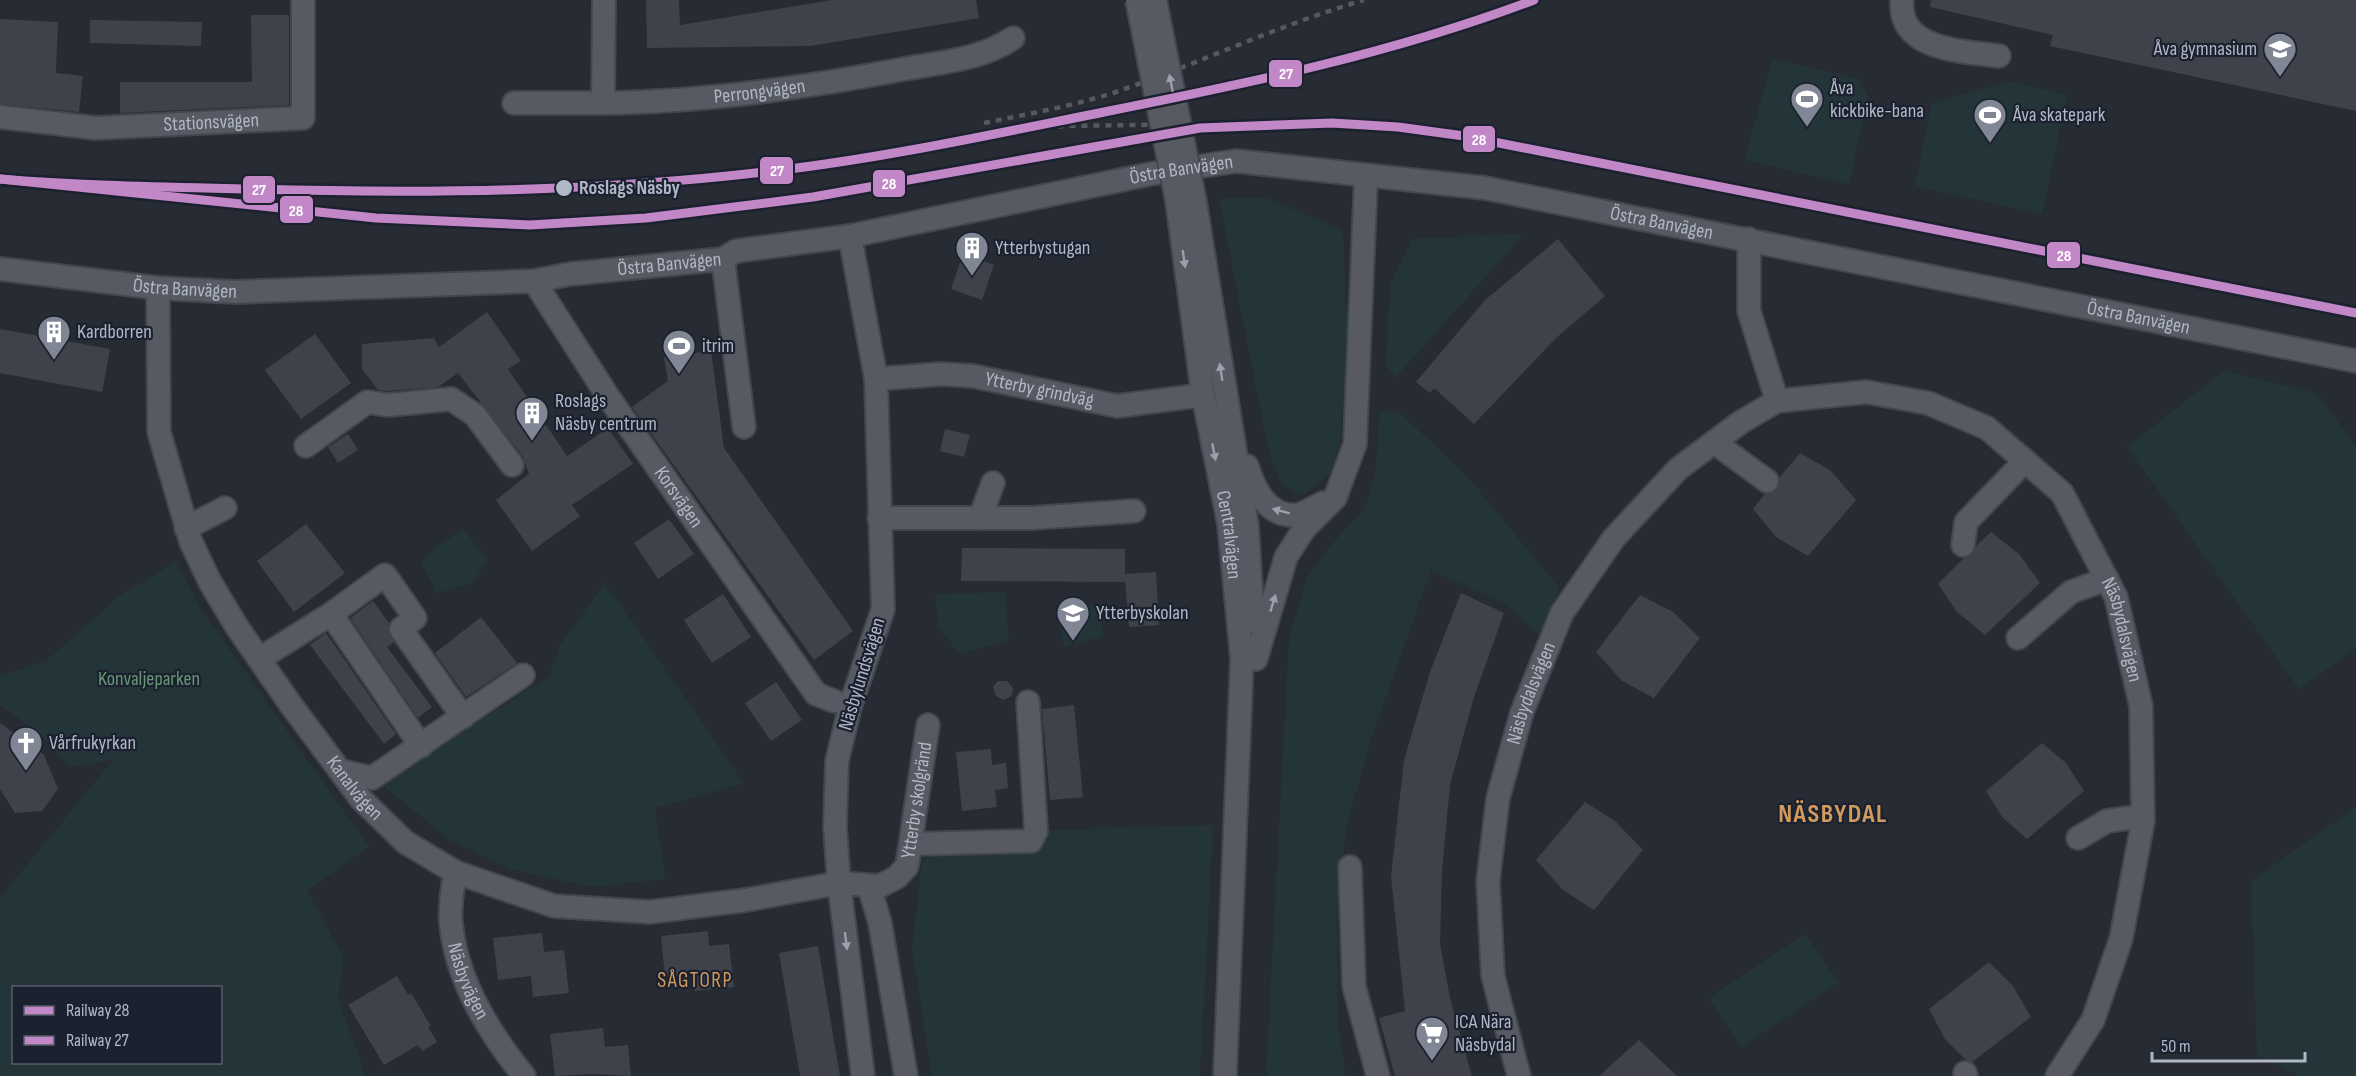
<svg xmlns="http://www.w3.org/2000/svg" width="2356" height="1076" viewBox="0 0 2356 1076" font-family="'Sofia Sans Condensed',sans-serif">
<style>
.green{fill:#243539;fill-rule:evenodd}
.building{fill:#3f424a}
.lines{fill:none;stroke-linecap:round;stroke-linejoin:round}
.minor-casing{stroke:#43464d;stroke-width:26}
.minor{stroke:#575a62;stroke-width:22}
.rail{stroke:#555960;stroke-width:4.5;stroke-dasharray:6 6;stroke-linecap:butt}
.minor-bridge-casing{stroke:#43464d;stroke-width:26;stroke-linecap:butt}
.minor-bridge{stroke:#575a62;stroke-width:22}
.rail-1-casing{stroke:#1b212e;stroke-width:14}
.rail-2-casing{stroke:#1b212e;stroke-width:14}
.rail-1{stroke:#c287c7;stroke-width:9}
.rail-2{stroke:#c287c7;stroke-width:9}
.oneway{fill:#9aa0ad}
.stop-dot{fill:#b0b7c6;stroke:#1b212e;stroke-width:2}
.labels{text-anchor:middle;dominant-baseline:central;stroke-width:4.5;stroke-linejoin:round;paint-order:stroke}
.poi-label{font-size:20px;fill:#b0b7c6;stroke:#1b212e;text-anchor:start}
.street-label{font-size:20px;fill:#b0b7c6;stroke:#1b212e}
.stop-label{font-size:20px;font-weight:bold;fill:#b0b7c6;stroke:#1b212e;text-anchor:start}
.park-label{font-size:20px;fill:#679776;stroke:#1b212e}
.neighbourhood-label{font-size:21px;letter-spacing:1.5px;fill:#d39a5e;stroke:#1b212e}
.district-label{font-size:26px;font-weight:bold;letter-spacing:1.5px;fill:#d39a5e;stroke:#1b212e}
.line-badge{stroke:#1b212e;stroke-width:2}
.badge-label{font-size:16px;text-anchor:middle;font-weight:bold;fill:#fff}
</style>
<rect width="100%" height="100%" fill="#272b34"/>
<path class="green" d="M1772 59 1859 79 1868 97 1849 184 1745 160Z
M2009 81 2067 95 2042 214 1915 186 1932 103Z
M1264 197 1343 230 1348 352 1340 443 1329 474 1302 496 1283 485 1270 457 1219 199Z
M1524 234 1396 377 1386 366 1390 284 1412 239Z
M2224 371 2317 393 2356 446V648L2299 689 2127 447Z
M1380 411 1400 413 1467 476 1559 588 1540 635 1505 604 1431 570 1370 742 1346 828 1337 915 1338 1026 1346 1076H1266L1289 640 1306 579 1331 545 1364 510 1375 477Z
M464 530 487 560 473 583 437 593 421 563 438 545Z
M176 562 202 611 369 847 307 890 343 957 338 1000 366 1076H0V898L113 760 70 767 39 733 0 705V676L46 661 121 595ZM14 988H220V1062H14Z
M605 583 744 783 655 808 665 879 590 887 511 869 450 840 381 784 550 676 559 647Z
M1005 592 1009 640 959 654 939 627 935 594Z
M1099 604 1103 636 1064 647 1056 607Z
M2356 807V1076H2298L2257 1055 2251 881Z
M1213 825 1200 1076H932L912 948 922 863 933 854 929 834Z
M1805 934 1838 983 1742 1047 1709 998Z"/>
<path class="building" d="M646 0H679L680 25 832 0H976L979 18 810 46 647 48Z
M1931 0H2356V111L2050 46 2053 35 1930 7Z
M251 15H289V105L120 113V82H252Z
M0 19 58 22 56 73 83 76 79 112 0 104Z
M90 20 202 22 201 46 90 43Z
M1558 239 1605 296 1556 338 1474 424 1434 388 1430 393 1416 382 1485 300Z
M963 254 994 265 982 300 951 289Z
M487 312 521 361 508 369 567 456 608 428 633 464 572 505 580 516 532 551 496 500 529 474 523 457 458 373 438 387 388 391 378 390 362 369V344L434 338 439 347Z
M0 329 110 349 102 392 0 373Z
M315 334 351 383 301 419 265 370Z
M711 351 724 448 853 631 814 660 632 407 668 381 664 357Z
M945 429 970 435 964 457 940 451Z
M348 434 358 450 338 463 328 447Z
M1800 453 1830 470 1856 500 1808 556 1776 537 1753 509 1765 494 1777 489 1780 477Z
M669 519 694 554 658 579 634 543Z
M306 524 345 573 294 612 257 561Z
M1991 532 2019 554 2040 583 1985 635 1957 612 1938 584 1964 558 1973 554 1976 546Z
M962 548 1125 549V574L1156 572 1159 625 1129 627 1125 579V582L961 581Z
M1461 593 1504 613 1474 697 1450 785 1442 871 1440 944 1450 998 1472 1076H1395L1379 1018 1405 1011 1391 876 1404 760 1430 672Z
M723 594 751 637 712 663 684 620Z
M1640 595 1673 612 1700 638 1654 698 1622 681 1596 652Z
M373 601 389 623 388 631 394 642 387 647 432 707 418 718 350 618Z
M481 617 517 663 466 697 435 653Z
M326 633 396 734 384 744 310 645Z
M998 681H1007L1013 688 1012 696 1003 700 996 696 993 687Z
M776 682 802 720 771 741 745 703Z
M1074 705 1083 797 1050 800 1042 709Z
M0 723 44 755 58 789 42 811 15 813 0 789Z
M2042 743 2066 763 2084 791 2027 839 2002 817 1986 791Z
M991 749 992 765 1006 763 1008 788 995 790 997 807 962 811 956 752Z
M1585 802 1615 821 1643 850 1594 910 1563 890 1536 860Z
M708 931 709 946 729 944 734 987 695 991 694 974 665 977 661 936Z
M542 933 544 952 564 950 569 993 533 997 531 976 498 980 493 938Z
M818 946 840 1076H800L779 953Z
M1989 962 2013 986 2031 1017 1972 1062 1966 1060 1945 1039 1929 1009Z
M397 976 408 995 411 993 431 1026 428 1027 437 1042 422 1051 418 1045 384 1065 348 1005Z
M603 1028 605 1047 628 1045 631 1076 593 1074 555 1076 550 1034Z
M1639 1040 1677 1076H1599Z"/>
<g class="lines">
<g class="minor-casing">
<g id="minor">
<path id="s1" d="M604 0 603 103C704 102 804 88 904 69 941 62 981 60 1013 38"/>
<path d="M1902 0C1898 51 1963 51 1999 56"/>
<path d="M514 103H603"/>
<path id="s2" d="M0 117 96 128 303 118V0"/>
<path id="s3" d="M1177 201 1203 395 1229 524 1242 659 1225 1076"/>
<path d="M1195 202 1247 525 1253 622"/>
<path d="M850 236 876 379 883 609 850 707 837 761 835 827 839 883 863 1076"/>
<path d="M723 259 744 427"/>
<path id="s4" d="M0 269 158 288 236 292 534 281 570 274 723 259 736 251 850 236 1150 174 1236 161 1485 188 2356 361"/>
<path id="s5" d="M534 281 607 395 816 694 834 701"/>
<path id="s6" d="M158 288 159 432 191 542 210 582 237 627 291 705 361 799 405 842 455 872 554 906 650 912 746 900 839 883 880 886 897 877 907 866 928 725"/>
<path id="s7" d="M876 379 941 374 973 376 1117 406 1203 395"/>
<path id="s8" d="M1777 401 1866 392 1928 403 1987 428 2062 493 2116 597 2141 706 2143 821 2121 939 2093 1020 2057 1076"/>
<path d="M1714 442 1767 481"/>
<path d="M306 446 367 402 388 405 451 399 475 415 512 465"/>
<path d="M1247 466C1254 489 1267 517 1296 515 1304 514 1315 507 1323 503"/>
<path d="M879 518H1032L1134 511"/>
<path d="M980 518 993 483"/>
<path d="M186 528 225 508"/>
<path d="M1963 545 1966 522 2025 461"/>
<path d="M2018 638 2071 592 2107 579"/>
<path d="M259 659 331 614"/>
<path d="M1256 659 1286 557 1304 529 1335 498 1355 444 1366 176"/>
<path d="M421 746 331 614 385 575 415 618 401 629 463 717"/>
<path d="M341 771 372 778 523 675"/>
<path d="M2078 838 2107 821 2143 816"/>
<path d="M911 844 1031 841 1036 831 1028 702"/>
<path d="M1350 867 1354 986 1378 1076"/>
<path id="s9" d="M455 872C453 888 449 907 451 923 456 980 489 1033 524 1076"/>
<path d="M869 886 880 923 906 1076"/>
<path d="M1965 1073 1966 1076"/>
<path id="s10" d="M1519 1076 1493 976 1488 881 1498 798 1522 712 1562 613 1614 538 1678 469 1741 422 1777 401 1749 311V239"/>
</g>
</g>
<use href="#minor" class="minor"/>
<path class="rail" d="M984 123C1028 114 1073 106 1116 92 1200 63 1279 25 1364 0
M986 135 1064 126 1342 122"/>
<g class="minor-bridge-casing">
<path id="minor-bridge" d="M1137 0 1177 201
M1155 0 1195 202"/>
</g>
<use href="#minor-bridge" class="minor-bridge"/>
<g class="rail-1-casing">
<path id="rail-1" d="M0 179 376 218 530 225 646 218 813 197 1200 128 1332 123 1398 127 1464 136 2356 313"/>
</g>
<g class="rail-2-casing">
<path id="rail-2" d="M0 179C83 186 166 187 250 189 424 194 599 192 773 171 884 158 994 134 1104 112 1250 83 1394 53 1534 0"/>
</g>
<use href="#rail-1" class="rail-1"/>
<use href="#rail-2" class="rail-2"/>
</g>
<defs><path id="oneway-solid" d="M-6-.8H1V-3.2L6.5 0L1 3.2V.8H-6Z" transform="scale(1.5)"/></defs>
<g class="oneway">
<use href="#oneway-solid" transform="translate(1171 83) rotate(-101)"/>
<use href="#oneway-solid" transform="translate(1184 259) rotate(82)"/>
<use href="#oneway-solid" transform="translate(1221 372) rotate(-99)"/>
<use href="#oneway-solid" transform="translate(1214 452) rotate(79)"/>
<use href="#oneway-solid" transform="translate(1281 511) rotate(-165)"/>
<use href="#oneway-solid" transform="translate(1273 603) rotate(-73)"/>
<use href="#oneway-solid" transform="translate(846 941) rotate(83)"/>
</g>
<defs>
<g id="university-pin" transform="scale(1.725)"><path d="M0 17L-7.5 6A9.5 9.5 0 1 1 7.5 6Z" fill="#808693" stroke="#1b212e"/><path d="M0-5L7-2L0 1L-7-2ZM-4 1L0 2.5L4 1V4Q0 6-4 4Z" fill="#fff"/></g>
<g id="stadium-pin" transform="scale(1.725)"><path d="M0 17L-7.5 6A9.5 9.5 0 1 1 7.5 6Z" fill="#808693" stroke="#1b212e"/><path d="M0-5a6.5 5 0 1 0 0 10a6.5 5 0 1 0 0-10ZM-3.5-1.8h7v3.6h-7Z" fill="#fff"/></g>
<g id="building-pin" transform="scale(1.725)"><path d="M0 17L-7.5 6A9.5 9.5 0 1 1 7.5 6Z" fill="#808693" stroke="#1b212e"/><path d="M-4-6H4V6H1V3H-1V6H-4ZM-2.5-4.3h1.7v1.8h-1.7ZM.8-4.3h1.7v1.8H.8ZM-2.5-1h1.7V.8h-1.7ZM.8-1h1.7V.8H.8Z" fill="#fff"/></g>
<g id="school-pin" transform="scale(1.725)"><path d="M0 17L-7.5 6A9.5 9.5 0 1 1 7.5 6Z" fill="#808693" stroke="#1b212e"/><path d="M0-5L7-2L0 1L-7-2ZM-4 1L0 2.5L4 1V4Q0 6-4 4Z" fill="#fff"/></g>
<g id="church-pin" transform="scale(1.725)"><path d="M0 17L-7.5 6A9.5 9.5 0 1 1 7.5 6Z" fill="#808693" stroke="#1b212e"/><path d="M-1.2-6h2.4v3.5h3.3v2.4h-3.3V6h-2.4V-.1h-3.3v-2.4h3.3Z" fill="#fff"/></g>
<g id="supermarket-pin" transform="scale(1.725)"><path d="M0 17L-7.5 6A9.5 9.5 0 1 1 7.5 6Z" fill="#808693" stroke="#1b212e"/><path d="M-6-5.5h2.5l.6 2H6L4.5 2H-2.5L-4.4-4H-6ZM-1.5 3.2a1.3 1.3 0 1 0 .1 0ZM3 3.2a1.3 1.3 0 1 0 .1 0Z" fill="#fff"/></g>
</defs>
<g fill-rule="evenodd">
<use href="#university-pin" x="2280" y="49"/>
<use href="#stadium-pin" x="1807" y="99"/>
<use href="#stadium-pin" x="1990" y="115"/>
<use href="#building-pin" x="972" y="248"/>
<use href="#building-pin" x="54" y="332"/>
<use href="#stadium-pin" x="679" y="346"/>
<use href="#building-pin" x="532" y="413"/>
<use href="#school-pin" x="1073" y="613"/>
<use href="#church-pin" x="26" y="743"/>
<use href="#supermarket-pin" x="1432" y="1033"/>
</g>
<circle class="stop-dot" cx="564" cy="188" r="9"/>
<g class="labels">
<g class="poi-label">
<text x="2257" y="49" text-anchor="end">Åva gymnasium</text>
<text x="1830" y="88">Åva<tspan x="1830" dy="23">kickbike-bana</tspan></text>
<text x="2013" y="115">Åva skatepark</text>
<text x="995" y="248">Ytterbystugan</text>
<text x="77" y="332">Kardborren</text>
<text x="702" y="346">itrim</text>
<text x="555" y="401">Roslags<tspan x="555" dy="23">Näsby centrum</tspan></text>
<text x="1096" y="613">Ytterbyskolan</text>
<text x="49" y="743">Vårfrukyrkan</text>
<text x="1455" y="1022">ICA Nära<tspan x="1455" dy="23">Näsbydal</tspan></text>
</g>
<g class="street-label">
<text stroke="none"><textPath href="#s1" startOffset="260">Perrongvägen</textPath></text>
<text stroke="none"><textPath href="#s2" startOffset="212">Stationsvägen</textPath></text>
<text stroke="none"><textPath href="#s4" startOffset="1194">Östra Banvägen</textPath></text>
<text stroke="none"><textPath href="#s4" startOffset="1680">Östra Banvägen</textPath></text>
<text stroke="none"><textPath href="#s4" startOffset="672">Östra Banvägen</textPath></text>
<text stroke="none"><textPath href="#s4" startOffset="186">Östra Banvägen</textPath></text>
<text stroke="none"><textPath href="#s4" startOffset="2166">Östra Banvägen</textPath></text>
<text stroke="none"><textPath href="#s7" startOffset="165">Ytterby grindväg</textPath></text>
<text stroke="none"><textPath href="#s5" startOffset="260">Korsvägen</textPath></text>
<text stroke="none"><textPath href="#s3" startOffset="338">Centralvägen</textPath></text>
<text stroke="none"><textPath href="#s8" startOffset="466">Näsbydalsvägen</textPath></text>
<text transform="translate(862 674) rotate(-73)">Näsbylundsvägen</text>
<text stroke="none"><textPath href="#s10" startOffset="392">Näsbydalsvägen</textPath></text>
<text stroke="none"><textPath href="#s6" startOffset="555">Kanalvägen</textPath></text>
<text stroke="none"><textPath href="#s6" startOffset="1221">Ytterby skolgränd</textPath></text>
<text stroke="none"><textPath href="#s9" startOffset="112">Näsbyvägen</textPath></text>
</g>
<g class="stop-label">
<text x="579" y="188">Roslags Näsby</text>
</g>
<g class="park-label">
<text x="149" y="679">Konvaljeparken</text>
</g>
<g class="neighbourhood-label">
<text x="695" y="980">SÅGTORP</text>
</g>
<g class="district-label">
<text x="1833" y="814">NÄSBYDAL</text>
</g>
</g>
<g class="line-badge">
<rect x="1268" y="59" width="35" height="29" rx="6" fill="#c287c7"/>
<rect x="1462" y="125" width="34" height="28" rx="6" fill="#c287c7"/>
<rect x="759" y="156" width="35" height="29" rx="6" fill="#c287c7"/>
<rect x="872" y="169" width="34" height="29" rx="6" fill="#c287c7"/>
<rect x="242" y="175" width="34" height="29" rx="6" fill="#c287c7"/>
<rect x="279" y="195" width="35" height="29" rx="6" fill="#c287c7"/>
<rect x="2046" y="241" width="35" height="28" rx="6" fill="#c287c7"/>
</g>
<g class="badge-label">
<text x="1286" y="79">27</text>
<text x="1479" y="145">28</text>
<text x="777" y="176">27</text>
<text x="889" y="189">28</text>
<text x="259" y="195">27</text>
<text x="296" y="216">28</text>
<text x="2064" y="261">28</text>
</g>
<rect x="12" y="986" width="210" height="78" fill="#1b212e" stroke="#575d6b" stroke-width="1.5"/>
<rect x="24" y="1006" width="30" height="9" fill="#c287c7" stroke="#575d6b" stroke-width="1.5"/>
<text x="66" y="1016" font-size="18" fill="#b0b7c6">Railway 28</text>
<rect x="24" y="1036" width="30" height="9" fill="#c287c7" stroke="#575d6b" stroke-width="1.5"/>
<text x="66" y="1046" font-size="18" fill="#b0b7c6">Railway 27</text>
<path d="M2152 1052v9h153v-9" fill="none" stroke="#b0b7c6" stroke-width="3"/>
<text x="2161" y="1052" font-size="18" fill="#b0b7c6" stroke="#1b212e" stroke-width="4.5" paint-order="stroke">50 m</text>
</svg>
